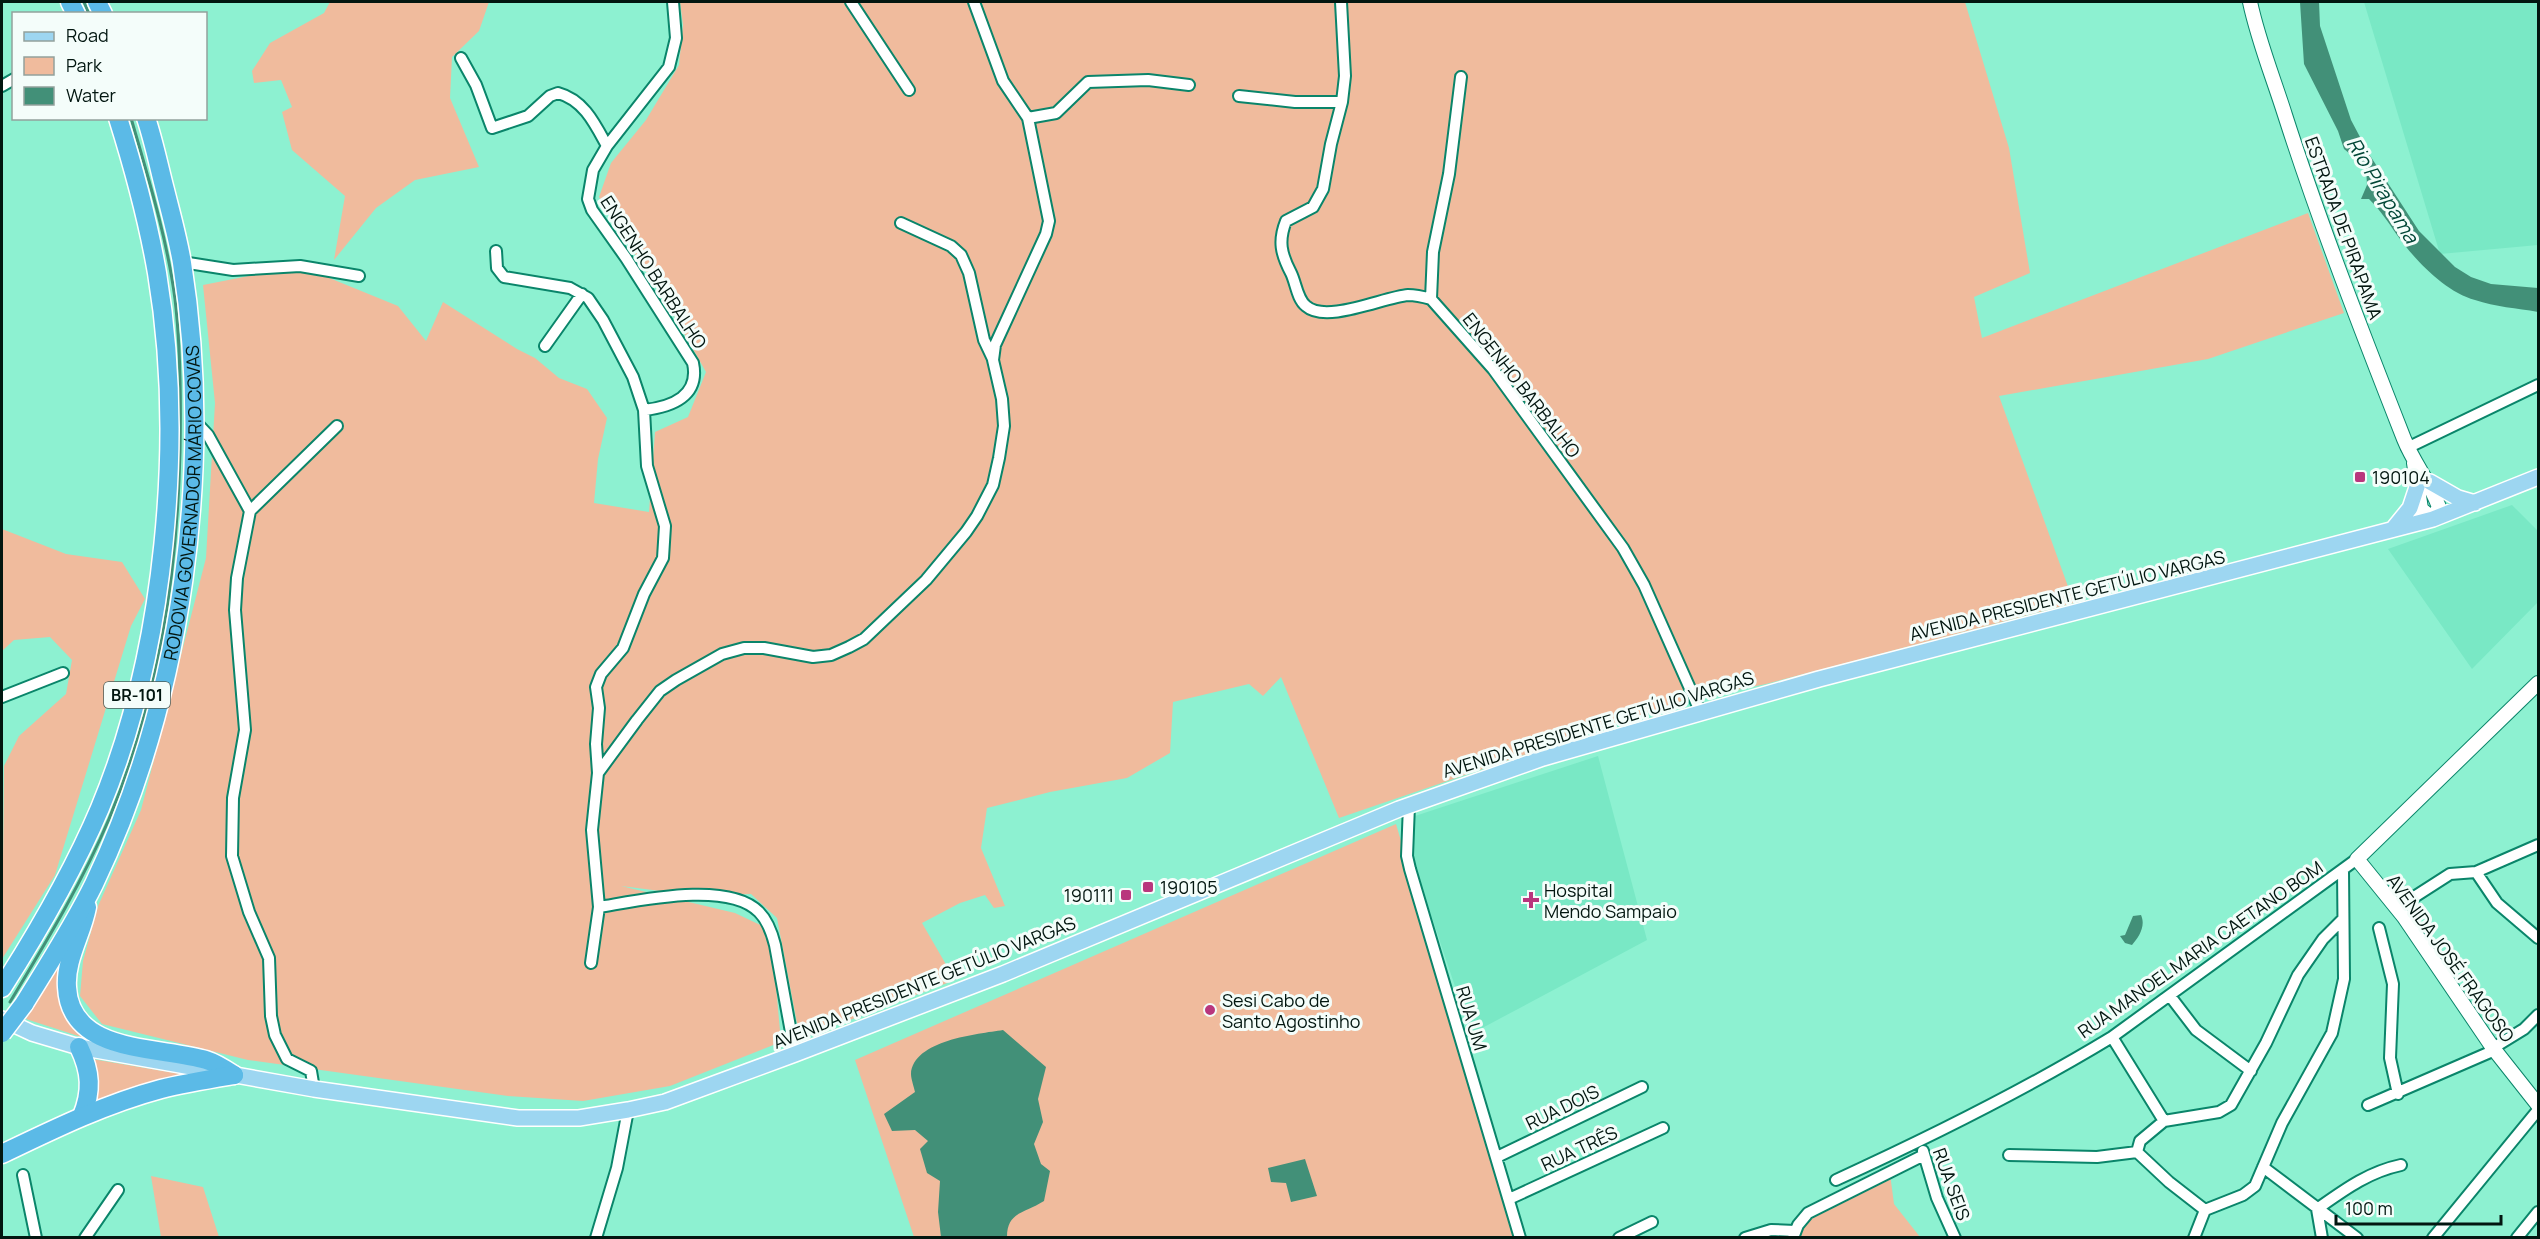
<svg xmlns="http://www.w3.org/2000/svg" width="2540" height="1239" viewBox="0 0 2540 1239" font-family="Manrope,sans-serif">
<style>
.built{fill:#79e8c5}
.green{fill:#f0bb9d}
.water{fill:#429078}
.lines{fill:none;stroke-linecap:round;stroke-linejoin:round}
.stream{stroke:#429078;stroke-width:3}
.street-casing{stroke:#0a856a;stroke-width:14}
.secondary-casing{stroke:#0a856a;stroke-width:16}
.primary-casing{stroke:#fff;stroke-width:18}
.highway-casing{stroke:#fff;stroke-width:21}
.street{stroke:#fff;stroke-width:10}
.secondary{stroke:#fff;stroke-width:14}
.primary{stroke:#9dd6f1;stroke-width:15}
.highway{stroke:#5bbae7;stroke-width:18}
.highway-bridge-casing{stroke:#fff;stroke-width:21;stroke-linecap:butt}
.highway-bridge{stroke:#5bbae7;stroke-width:18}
.poi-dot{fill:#b9367d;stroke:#f4fdfa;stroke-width:2}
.labels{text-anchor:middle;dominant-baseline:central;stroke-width:6;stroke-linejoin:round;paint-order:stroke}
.shield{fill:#f4fdfa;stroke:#4b5b56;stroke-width:1.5}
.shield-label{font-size:16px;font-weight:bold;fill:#021610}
.street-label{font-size:18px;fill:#021610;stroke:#f4fdfa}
.poi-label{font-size:18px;fill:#021610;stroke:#f4fdfa;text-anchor:start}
.water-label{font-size:20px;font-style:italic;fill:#004636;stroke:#f4fdfa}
</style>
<rect width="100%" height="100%" fill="#8df1d1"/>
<path class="built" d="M2364 2H2538V245L2440 254Z
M2512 505 2538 531V602L2472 669 2388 549Z
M1598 756 1647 940 1471 1034 1413 861 1412 817Z"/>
<path class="green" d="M330 2H489L479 31 452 57 450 98 479 167 415 180 376 208 334 260 345 196 292 150 282 112 292 107 281 80 254 83 252 71 270 43 324 13Z
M680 2H1965L2009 148 2030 273 1974 297 1982 338 2308 213 2344 313 2208 359 1999 396 2074 603 1766 684 1682 701 1339 818 1281 677 1263 696 1249 684 1173 702 1170 753 1127 778 1050 792 987 808 981 848 1005 906 994 908 985 895 960 903 922 923 955 980 800 1039 777 918 751 894 700 896 621 886 735 913 771 930 781 1042 670 1086 583 1101 508 1096 248 1060 102 1024 80 996 83 961 98 906 141 810 206 558 215 403 203 285 300 266 398 306 426 341 443 302 517 349 535 358 559 378 587 389 607 418 598 459 594 503 649 512 655 432 688 417 706 372 676 319 599 197 611 163 646 120 679 65 683 25Z
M2 529 66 554 122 562 145 599 131 626 55 875 2 959 4 766 19 736 66 694 72 660 50 637 14 640 2 651Z
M1396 824 1518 1237H914L855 1060Z
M73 942 63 976 103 1044 26 1019Z
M92 1059 193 1076 93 1103Z
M1890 1174 1894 1204 1920 1237 1800 1238 1808 1214Z
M151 1176 203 1187 219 1237H161Z"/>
<path class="water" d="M2300 2H2319L2320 26 2351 120 2369 154 2419 231 2455 267 2471 277 2491 284 2538 288V312C2517 308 2495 307 2475 300 2445 292 2415 260 2397 235 2388 222 2381 211 2369 199H2361L2367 185 2366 167 2344 149 2338 131 2304 64Z
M2141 915C2146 926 2139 937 2132 945L2125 943 2120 936 2125 935 2133 916Z
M1003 1030 1046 1067 1038 1099 1043 1122 1034 1144 1041 1164 1050 1171 1044 1201C1025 1213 1007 1212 1007 1237H941L938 1212 940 1181 927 1173 920 1149 928 1141 915 1130 892 1131 884 1114 915 1092C914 1087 911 1079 911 1074 913 1040 978 1034 1003 1030Z
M1305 1159 1317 1196 1291 1202 1286 1183 1271 1182 1268 1168Z"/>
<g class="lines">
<path class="stream" d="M84 2 89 14
M10 1002C46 942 82 883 109 819 158 701 177 579 180 452 181 401 181 350 175 299 167 238 148 177 131 118"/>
<g class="street-casing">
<path id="street" d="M851 2 909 90
M1341 2 1345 76 1342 102 1331 144 1323 189 1313 207 1286 221C1278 241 1281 254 1291 273 1296 283 1297 299 1306 306 1326 324 1384 297 1408 295 1416 295 1424 297 1431 299L1493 369 1623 548 1644 585 1700 711
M461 58 476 85 492 128 528 116 550 96 558 93C584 100 595 124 607 146
M2 86 14 79
M1239 96 1295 102H1342
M1028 118 1056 113 1088 82 1148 80 1189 85
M901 223 951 246 961 255 969 273 984 340 993 359
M496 251 497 268 504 277 570 288 588 298 603 320 633 377 644 410 647 466 665 526 663 558 644 594 623 648 601 674 596 687 599 708 596 744 598 773 592 830 599 907C637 901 728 880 759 912 768 921 772 933 775 945L795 1054
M182 262 233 270 300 266 359 276
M1431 299 1433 252 1449 174 1461 77
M545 346 582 294
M644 410C672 407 700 396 693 363L626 258 592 210 588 199 593 170 607 146 669 67 676 38 673 2
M194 420 208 435 250 511 237 578 235 610 245 730 233 798 232 856 249 912 269 958 271 1016 275 1035 287 1059 311 1071 314 1089
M2407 448 2538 385
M250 511 337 426
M2 697 63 673
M598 773 637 720 660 691 676 680 722 654 744 648H764L813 657 831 655 849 647 864 639 926 580 966 532 977 516 993 485 999 458 1004 426 1002 399 993 360 995 345 1046 234 1049 221 1028 118 1003 81 974 2
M1409 805 1407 856 1410 869 1520 1238
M2476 872 2497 903 2538 938
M2397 908 2450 874 2476 872 2538 845
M2379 928 2393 984 2390 1058 2398 1094
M591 963 599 907
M2170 996 2196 1030 2251 1071
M2112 1037 2164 1121
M2493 1048 2524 1029 2538 1015
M2368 1105 2495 1050
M1923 1151 1937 1198 1955 1238
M2009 1155 2097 1157 2137 1152
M1497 1157 1642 1087
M2263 1167 2357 1238
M23 1175 36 1238
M1836 1180C1930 1137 2023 1091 2112 1037L2357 859
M1509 1199 1663 1128
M2205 1210 2169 1182 2137 1152 2140 1141 2164 1121 2219 1112 2231 1105 2266 1043 2298 975 2323 939 2342 920
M85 1238 118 1190
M596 1238 617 1168 628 1110
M1619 1238 1652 1222
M1745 1238 1771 1230 1795 1231
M1793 1238 1798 1225 1808 1213 1924 1155
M2194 1238 2205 1210 2243 1195 2255 1186 2282 1123 2332 1033 2344 979 2343 870
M2322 1238 2317 1209C2344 1190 2368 1172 2401 1165
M2433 1238 2538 1110
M2517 1238 2538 1212"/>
</g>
<g class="secondary-casing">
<path id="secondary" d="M2250 2C2258 40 2273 77 2285 115 2320 224 2362 332 2404 439 2414 464 2430 482 2439 507L2433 519 2421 509 2414 463
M2538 683 2357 859 2404 917 2493 1048 2538 1105"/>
</g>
<g class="primary-casing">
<path id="primary" d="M2430 482 2458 498 2475 503
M2393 529 2410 508 2417 487
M2 1019 32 1033 79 1047 314 1089 518 1118H579L628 1110 665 1102 795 1054 1003 974 1399 809 1543 758 1819 679 2433 519 2538 477"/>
</g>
<g class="highway-casing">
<g id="highway">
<path d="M70 2 76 14"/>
<path d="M97 2 103 14"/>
<path d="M87 907C82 934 65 960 67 987 70 1055 161 1046 206 1060 216 1063 225 1069 234 1075"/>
<path d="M2 988C39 930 73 872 100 808 165 652 185 440 157 273 148 221 134 169 118 118"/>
<path id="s1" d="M24 1004C48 965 74 925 94 884 183 698 214 466 182 263 178 239 171 214 165 190 159 167 154 142 146 118"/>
<path d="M79 1047C91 1072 92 1091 82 1116"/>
<path d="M2 1154C54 1129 105 1104 161 1089 185 1083 210 1079 234 1075"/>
</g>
</g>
<use href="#street" class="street"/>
<use href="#secondary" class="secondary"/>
<use href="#primary" class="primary"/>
<use href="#highway" class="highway"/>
<g class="highway-bridge-casing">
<path id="highway-bridge" d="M2 1033 24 1004"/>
</g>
<use href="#highway-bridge" class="highway-bridge"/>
</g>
<g class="poi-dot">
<rect x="2354" y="471" width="12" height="12" rx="3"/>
<rect x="1142" y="881" width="12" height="12" rx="3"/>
<rect x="1120" y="889" width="12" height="12" rx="3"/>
<path d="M1528 891h6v6h6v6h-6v6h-6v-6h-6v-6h6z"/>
<circle cx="1210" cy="1010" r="6"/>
</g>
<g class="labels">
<rect class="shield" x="104" y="682" width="66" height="26" rx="4.5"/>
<g class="shield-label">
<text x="137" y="695">BR-101</text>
</g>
<g class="street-label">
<text transform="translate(2344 228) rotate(70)">ESTRADA DE PIRAPAMA</text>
<text transform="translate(654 272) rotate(57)">ENGENHO BARBALHO</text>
<text transform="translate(1522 385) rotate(52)">ENGENHO BARBALHO</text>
<text stroke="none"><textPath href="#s1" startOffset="534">RODOVIA GOVERNADOR MÁRIO COVAS</textPath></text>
<text transform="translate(2067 595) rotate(-14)">AVENIDA PRESIDENTE GETÚLIO VARGAS</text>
<text transform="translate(1598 724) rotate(-17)">AVENIDA PRESIDENTE GETÚLIO VARGAS</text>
<text transform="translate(2200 949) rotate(-35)">RUA MANOEL MARIA CAETANO BOM</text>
<text transform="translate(2451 958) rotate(54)">AVENIDA JOSÉ FRAGOSO</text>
<text transform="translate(924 982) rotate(-22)">AVENIDA PRESIDENTE GETÚLIO VARGAS</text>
<text transform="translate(1472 1018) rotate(73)">RUA UM</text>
<text transform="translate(1562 1107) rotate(-26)">RUA DOIS</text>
<text transform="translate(1579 1148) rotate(-25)">RUA TRÊS</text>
<text transform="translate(1952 1184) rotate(70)">RUA SEIS</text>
</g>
<g class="poi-label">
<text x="2372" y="477">190104</text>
<text x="1160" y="887">190105</text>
<text x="1544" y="890">Hospital<tspan x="1544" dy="21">Mendo Sampaio</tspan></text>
<text x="1114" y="895" text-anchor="end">190111</text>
<text x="1222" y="1000">Sesi Cabo de<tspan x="1222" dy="21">Santo Agostinho</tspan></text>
</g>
<g class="water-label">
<text transform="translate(2383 190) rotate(59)">Rio Pirapama</text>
</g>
</g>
<rect width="2540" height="1239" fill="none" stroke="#021610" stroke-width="6"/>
<rect x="12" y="12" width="195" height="108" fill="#f4fdfa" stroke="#93a19c" stroke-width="1.5"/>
<rect x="24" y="32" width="30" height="9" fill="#9dd6f1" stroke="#93a19c" stroke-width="1.5"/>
<text x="66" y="42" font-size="18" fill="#021610">Road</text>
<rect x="24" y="57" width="30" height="18" fill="#f0bb9d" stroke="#93a19c" stroke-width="1.5"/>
<text x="66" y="72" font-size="18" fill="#021610">Park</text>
<rect x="24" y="87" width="30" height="18" fill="#429078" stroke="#93a19c" stroke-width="1.5"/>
<text x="66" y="102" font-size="18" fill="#021610">Water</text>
<path d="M2336 1215v9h165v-9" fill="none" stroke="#021610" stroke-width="3"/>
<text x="2345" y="1215" font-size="18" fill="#021610" stroke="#f4fdfa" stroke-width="4.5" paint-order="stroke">100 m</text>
</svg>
